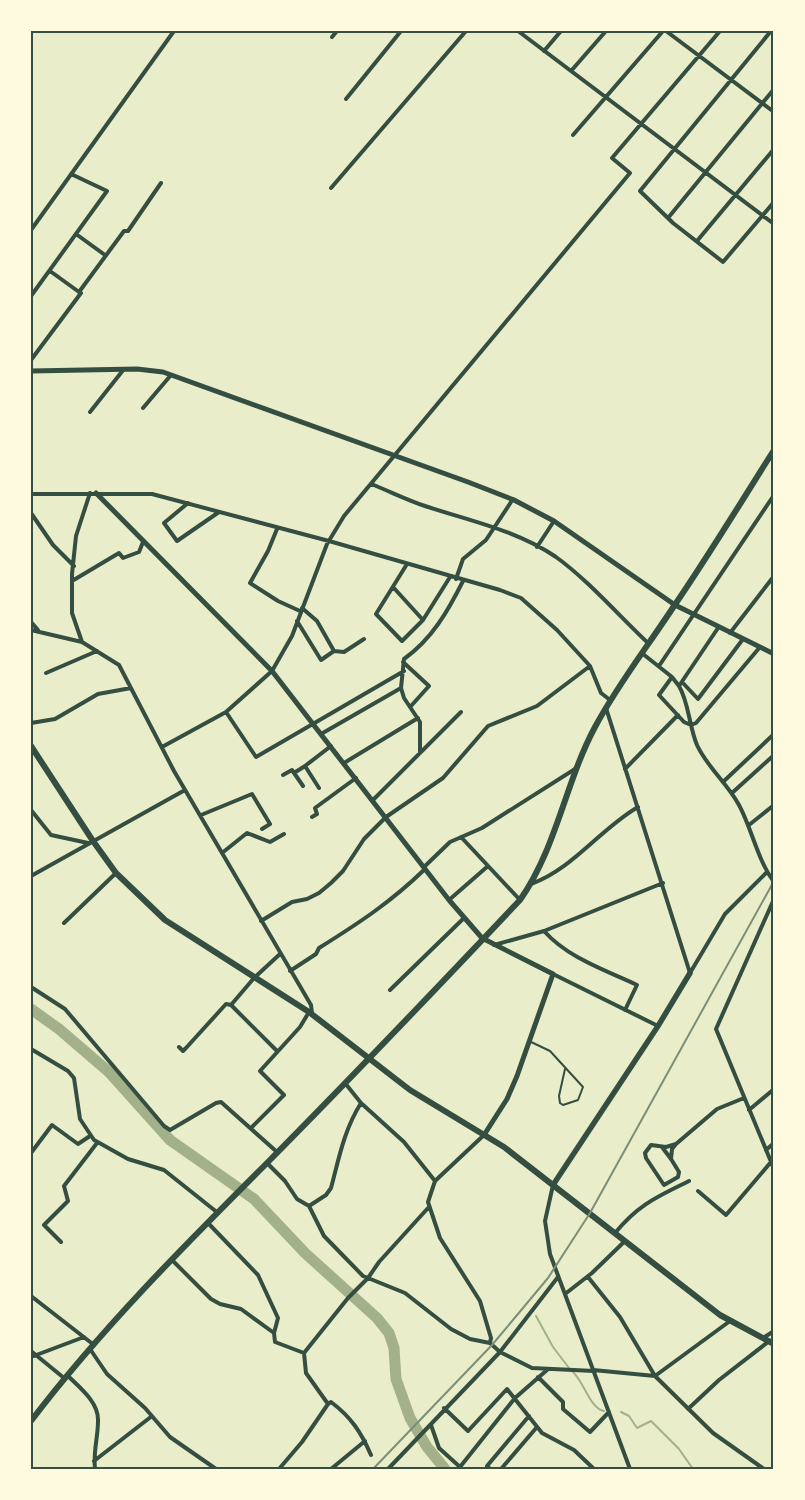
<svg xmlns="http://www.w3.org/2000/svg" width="805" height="1500" viewBox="0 0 805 1500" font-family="'Archivo Narrow',sans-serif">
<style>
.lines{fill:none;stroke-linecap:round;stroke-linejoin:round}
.stream{stroke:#a3b18a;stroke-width:2}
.river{stroke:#a3b18a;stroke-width:11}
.service{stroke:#344e41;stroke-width:2}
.minor{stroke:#344e41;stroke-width:4}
.tertiary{stroke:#344e41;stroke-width:5}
.secondary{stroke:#344e41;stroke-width:5.5}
.primary{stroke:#344e41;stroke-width:6}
.rail{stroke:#7c8e77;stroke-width:2}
.neatline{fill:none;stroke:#344e41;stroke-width:2}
</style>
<rect width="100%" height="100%" fill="#e9edc9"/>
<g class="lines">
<path class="stream" d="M536 1316 553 1347 569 1368
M572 1371C584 1381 590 1409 604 1411
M621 1412 629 1416 637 1428 651 1421 679 1449 693 1469"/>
<path class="river" d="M31 1009 59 1029 109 1072 170 1140 254 1199 305 1253 377 1318 389 1333 394 1348 396 1379 410 1418 427 1447 445 1469"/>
<path class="service" d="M529 1041 550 1051 583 1087 578 1100 563 1105 560 1103 559 1096 565 1069"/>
<path class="minor" d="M518 31 774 224
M666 31 774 112
M771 31 640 191 673 223 723 262 774 202
M332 37 337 31
M544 51 561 31
M571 71 606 31
M346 99 401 31
M573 135 663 31
M331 188 466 31
M668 218 774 89
M31 230 174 31
M76 234 105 255
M697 241 774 149
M50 271 79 292
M31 296 107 191 71 174
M31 360 81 293 79 292 124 231H128L161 183
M143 408 171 375
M90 412 124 369
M371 484C389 491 407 500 425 506 470 521 516 530 556 557 588 580 620 617 649 644
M90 493 76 536 72 574V613L82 642 119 665 174 771 311 1005 312 1013
M31 494H152L329 541 500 590 521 598 557 630 590 666 601 693 610 700
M188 503 164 523 177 541 219 512
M31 513 53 545 74 566
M277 529 268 551 250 583 278 601 300 611
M537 547 554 521
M407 564 376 614 402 641 423 620 450 577
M456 579 463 559 486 540 513 499
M72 581 119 553 123 558 139 552 143 542
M393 587 423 620
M302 608 317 621 334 651 344 652 364 639
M297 621 321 660 334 651
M31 622 38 630
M718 628 679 686C689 703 689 726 697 745 707 767 727 783 739 805 752 829 757 859 774 882
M31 630 82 642
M730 633 774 576
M643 654 672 677 679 686
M403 662 429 686 411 706
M659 666 774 495
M46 673 97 651
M672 677 659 695 684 722 691 725 696 723 760 647
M682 682 698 699 743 639
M401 688 404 698 420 722V753
M606 708 690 973
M226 712 256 757 404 671
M31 723 55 719 98 694 131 688
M321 734 401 688 404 659C432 639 448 611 463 581
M162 747 226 712 272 671 292 636 327 544 344 516 630 173 612 158 720 31
M344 763 418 718
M305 766 331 746
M625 769 678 715
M294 773 305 766 319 788
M283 775 292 770 303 786
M724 781 774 734
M732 793 774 755
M373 800 461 712
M31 810 51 835 88 843
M201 815 252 794 270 824 262 829
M312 817 317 814 315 808 356 778
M749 825 774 805
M461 837 520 900
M222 853 247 833 270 842 284 834
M424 867 450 842 482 828 575 769
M31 876 185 790
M531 884C573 869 600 829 638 807
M774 899 716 1029 774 1169
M449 900 488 866
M261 921 292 902 307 899 319 893 331 883 343 871 364 839 386 817 443 778 488 726 537 706 590 666
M64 923 116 873
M544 931C568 958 605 970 637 985L625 1010
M494 945 544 931 663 883
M290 971 316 954 319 948C359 923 391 902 425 869
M690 973 725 914 767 872
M553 974 658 1026
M31 987 65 1009 164 1126 170 1130 216 1103 221 1102 277 1152
M390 990 464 918
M231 1005 277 1051
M179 1047 183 1051 186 1048 226 1004 231 1005 254 978 280 954
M31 1049 68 1071 74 1078 80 1119 94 1140 128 1159 164 1170 218 1213
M345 1083 361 1103 404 1142 435 1181
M749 1110 774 1089
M252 1127 284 1095 260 1071 300 1027 309 1012
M484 1135 435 1181 428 1202 440 1238 480 1301 491 1338 490 1343
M676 1144 666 1147 651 1145 645 1153 646 1158 664 1185 678 1177 679 1172 671 1159 672 1149 676 1144 717 1109 744 1098
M662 1147 671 1159
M766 1150 774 1143
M31 1153 52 1125 78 1144 90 1136
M267 1163 285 1181 297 1199 309 1206 324 1236 363 1276 405 1293 451 1329 470 1339 490 1343 500 1352 532 1368 594 1371
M553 1185 545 1221 550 1254 630 1469
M698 1191 726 1215 771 1162
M309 1206 326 1195 331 1188C339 1158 344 1130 361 1103
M208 1223 258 1275 278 1318 274 1333 275 1342 304 1353
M615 1233C639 1204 657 1197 689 1181
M61 1242 44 1225 68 1201 64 1186 97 1143
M172 1260 211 1299 220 1304 241 1309 274 1333
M588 1277 620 1317 655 1376 713 1433 764 1469
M565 1294 592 1273 625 1241
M31 1296 94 1345
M763 1338 774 1331
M90 1349 107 1374 145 1408 170 1437 216 1469
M31 1351 64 1378
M31 1357 84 1337
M593 1370 655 1376 730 1321
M67 1375C79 1387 99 1402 98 1421 98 1438 93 1451 95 1469
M538 1377 563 1402V1409L590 1432 609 1412
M328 1404 331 1402C351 1417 361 1432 371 1455
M444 1408 468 1431 507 1389 542 1433 574 1450 594 1469
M688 1409 719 1380 768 1342
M431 1425 439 1448 460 1467 515 1398 547 1370
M94 1461 152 1416
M279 1469 302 1442 328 1404 306 1373 304 1353 348 1298 368 1278 379 1262 428 1208
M331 1469 365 1441
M388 1469 500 1352 558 1277
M490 1469 487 1466 529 1416
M501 1469 537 1427"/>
<path class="tertiary" d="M31 371 137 369 163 372 468 482 514 500 554 521 675 605 774 654
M96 493 272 671 449 900 482 938 553 974 517 1076 507 1099 484 1135"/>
<path class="secondary" d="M553 1185 658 1026 690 973"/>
<path class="primary" d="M31 746 93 841 116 873 165 920 309 1012 410 1090 504 1147 720 1315 774 1344
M31 1421C101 1329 184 1246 266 1164 352 1077 436 989 520 900 557 847 565 783 595 727 618 684 648 646 674 606 709 555 741 502 774 450"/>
<path class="rail" d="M373 1469 492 1345 548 1278 590 1213 774 881"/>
</g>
<rect width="805" height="1500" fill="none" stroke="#fefae0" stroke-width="65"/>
<rect x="32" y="32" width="740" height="1436" class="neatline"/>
</svg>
